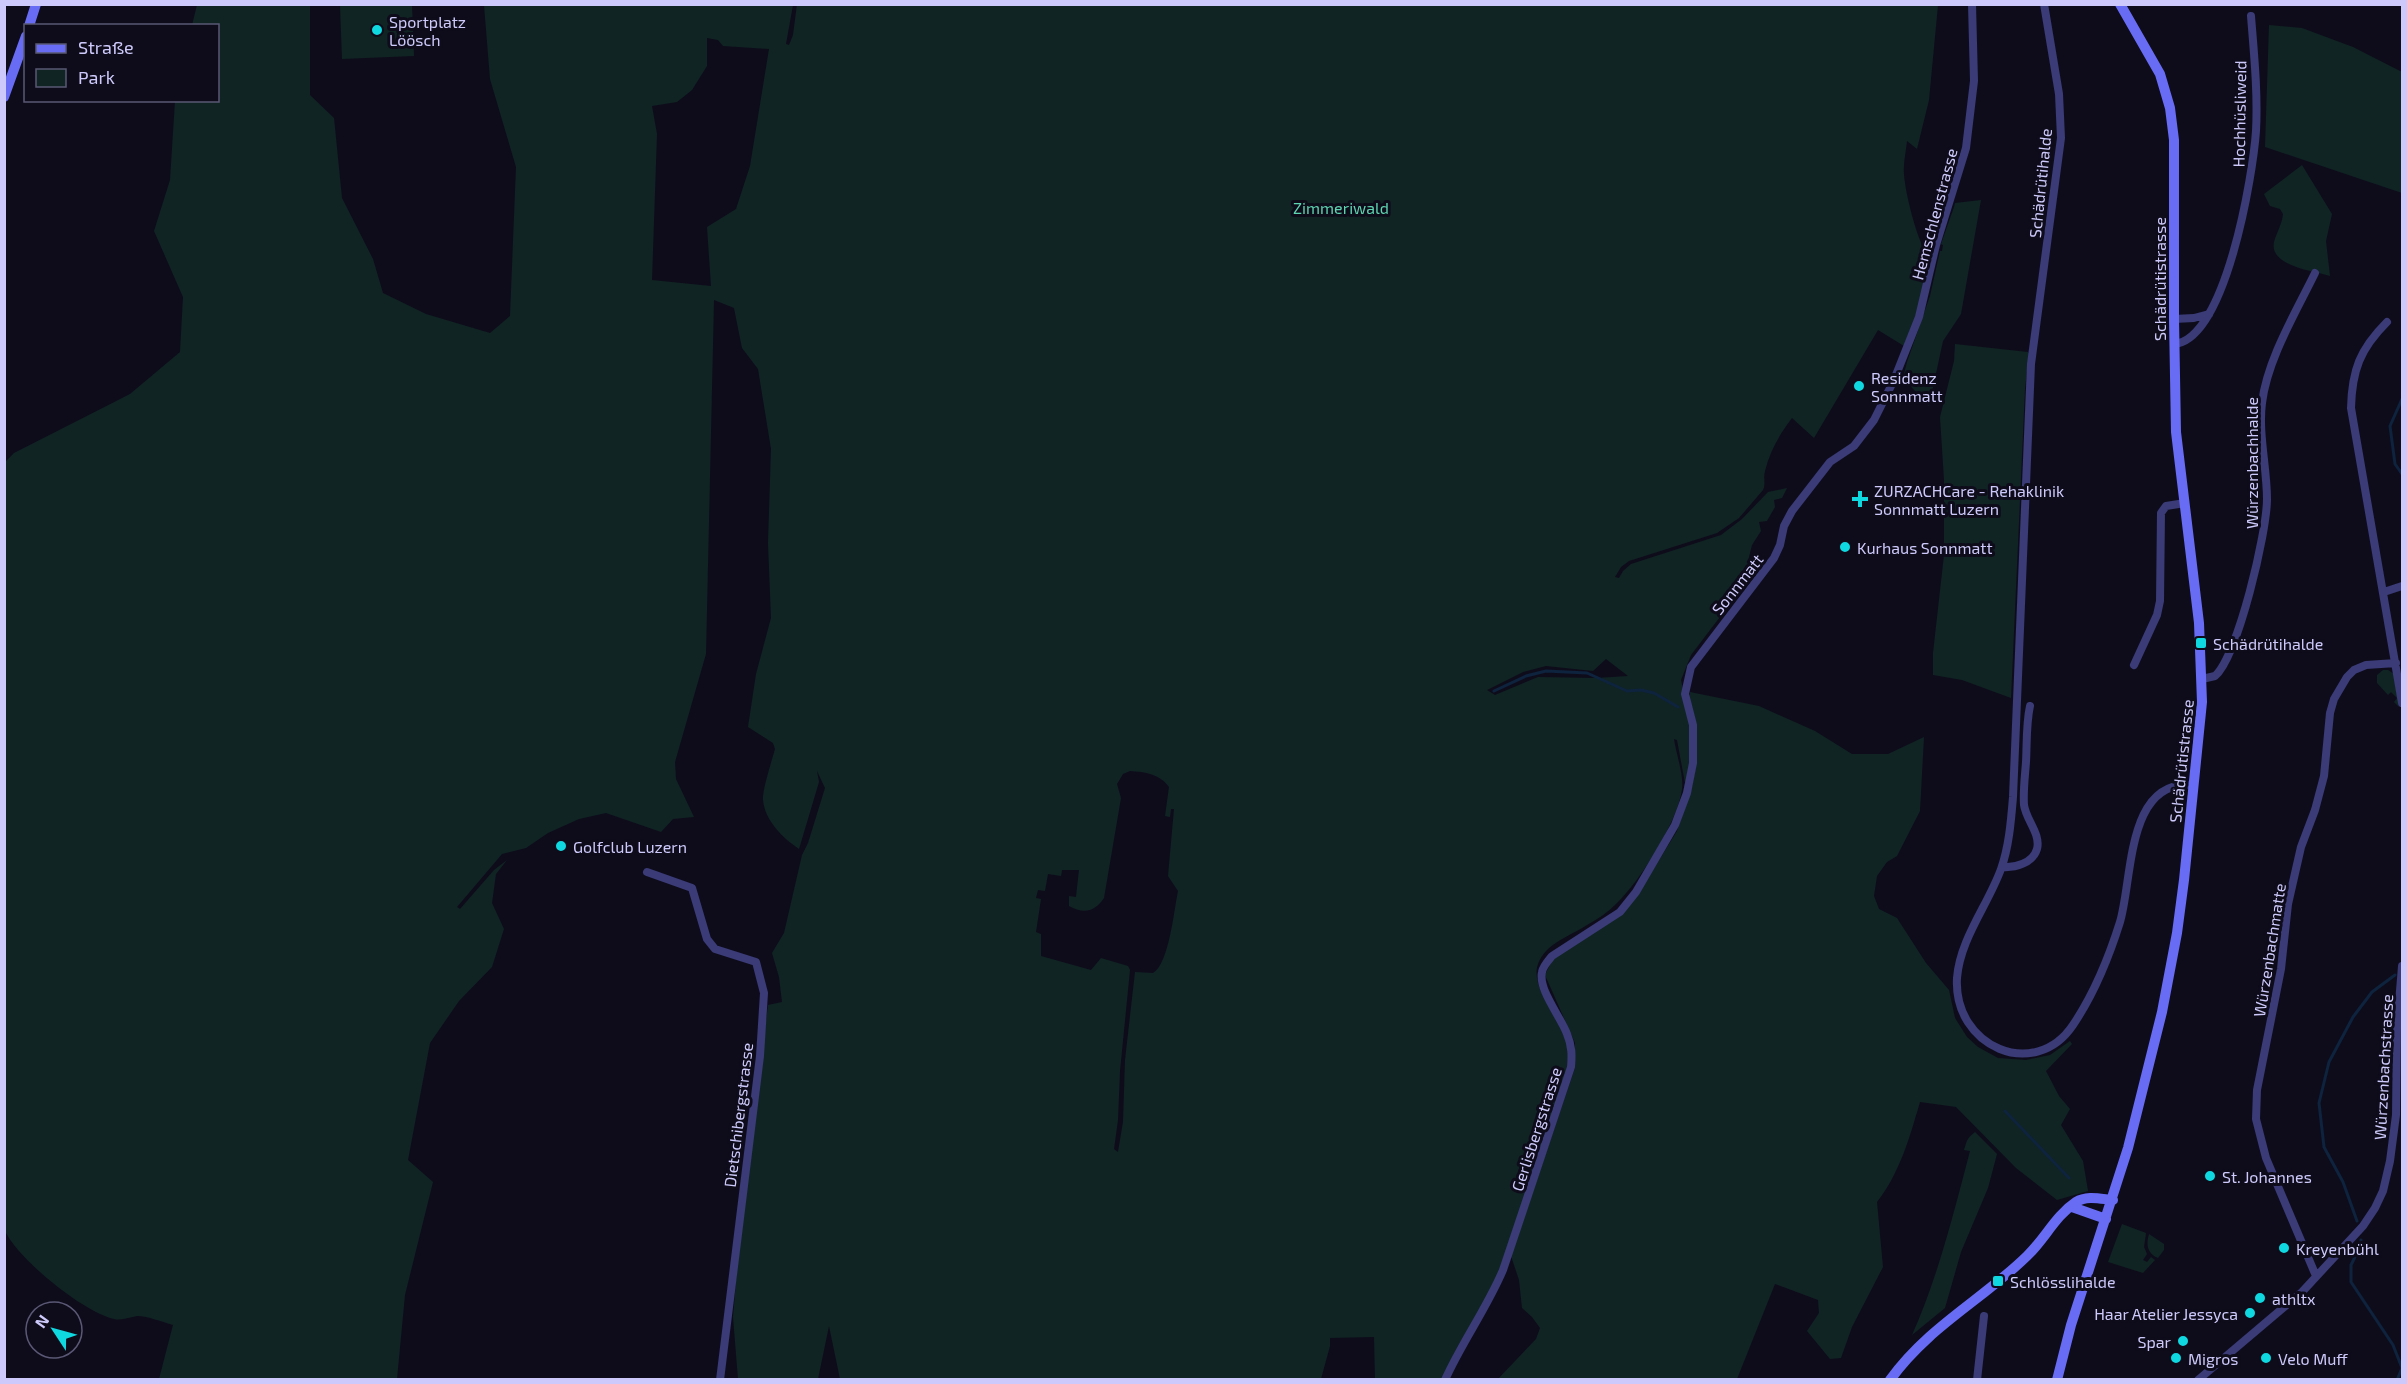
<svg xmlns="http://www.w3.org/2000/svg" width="2407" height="1384" viewBox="0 0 2407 1384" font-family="'Exo 2',sans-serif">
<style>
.green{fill:#102423;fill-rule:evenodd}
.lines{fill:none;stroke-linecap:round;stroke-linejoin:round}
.stream{stroke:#0e233d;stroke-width:3}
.minor{stroke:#3a3b77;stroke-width:8}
.secondary{stroke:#686cf4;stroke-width:10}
.poi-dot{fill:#10d8e1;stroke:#0e0c1b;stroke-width:2}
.labels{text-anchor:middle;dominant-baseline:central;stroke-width:6;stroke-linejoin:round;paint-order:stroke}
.poi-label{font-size:16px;fill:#cdcafb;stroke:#0e0c1b;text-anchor:start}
.street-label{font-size:16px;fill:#cdcafb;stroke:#0e0c1b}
.park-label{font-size:16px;fill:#5dd5b0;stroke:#0e0c1b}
</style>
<rect width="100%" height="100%" fill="#0e0c1b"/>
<path class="green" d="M797 4 1938 5 1929 100 1917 149 1907 141C1906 152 1903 163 1904 174 1905 193 1918 245 1930 259L1920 305 1904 346 1878 330 1814 438 1792 418C1779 435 1770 451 1765 471 1763 478 1766 484 1763 490L1739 518 1717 533 1629 561 1621 567 1615 577 1619 578 1623 571 1631 564 1721 535 1742 519 1768 492 1787 488 1782 498 1774 500 1775 507 1767 521 1759 522 1761 531 1752 545 1748 561V580L1691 655 1681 680 1692 732 1691 765 1685 793 1683 792 1685 783 1677 740 1674 739C1676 753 1684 776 1682 789 1678 821 1640 881 1617 903 1608 912 1598 919 1587 925 1570 936 1546 943 1538 964 1529 988 1564 1023 1568 1049 1569 1058 1567 1067 1565 1076L1503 1264 1488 1297 1458 1346 1442 1379H1375L1374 1337 1330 1338V1346L1321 1379H840L829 1326 818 1379H738L733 1317 739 1245 768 1005 782 1002 779 977 772 953 784 933 802 855 808 843 825 788 817 771 819 782 799 849C783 838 765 821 763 800 762 791 772 760 775 749L773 743 748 727 756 674 771 618 768 543 771 449 758 369 742 348 734 308 714 300 706 654 675 762 676 779 694 817 673 819 661 832 606 813 579 819 548 833 526 848 502 854 457 907 460 909 494 870 507 860 496 874 492 903 504 929 492 967 459 1001 430 1043 408 1160 433 1182 405 1295 397 1379H159L173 1325C162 1322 148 1316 137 1316 130 1317 122 1321 114 1319 83 1312 18 1259 5 1231L4 463 14 453 130 394 180 352 183 297 154 231 170 180 175 101 218 100V26L192 25 197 5H310V95L334 118 342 198 373 259 383 293 426 314 490 333 510 316 516 167 490 79 484 5H793L786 44 789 45 793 35ZM707 38 718 40 723 46 769 49 750 166 736 209 707 227 711 286 652 280 657 134 652 106 677 102 692 90 707 66ZM1606 659 1628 676 1596 678 1538 677 1495 695 1487 690 1523 672 1546 666 1593 671ZM1130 771C1145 772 1160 774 1169 787L1165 816 1170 817 1171 809H1174L1168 876 1178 891C1174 910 1169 964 1153 973L1135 972 1125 1060 1123 1122 1118 1152 1114 1149 1118 1120 1120 1071 1130 970 1128 966 1101 958 1091 970 1041 956V934L1036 932 1041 899 1036 898 1038 890 1045 891 1048 874 1061 876 1062 870H1079L1076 897 1069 896V906C1083 914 1095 912 1104 898L1121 798 1117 784 1123 774Z
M340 5H412L414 56 342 59Z
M2269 25 2302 28 2353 47 2402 72V193L2265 147Z
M2302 165 2332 214 2326 241 2330 276C2313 271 2269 266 2274 242 2277 232 2282 224 2283 214L2280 209 2270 206 2264 194Z
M1981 200 1961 314 1943 341 1929 406 1903 378 1907 362 1930 296 1940 251H1942L1943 245 1941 244 1954 207 1955 203Z
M1955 344 2028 352 2029 354 2025 389 2011 698 1962 680 1933 675V653L1944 555V480L1940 417 1954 361Z
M2383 670H2388L2394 674 2399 707 2394 702 2397 698 2391 692 2388 695 2377 683V675Z
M1690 692 1759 706 1815 731 1852 754H1888L1924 737 1920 811 1897 856 1887 862 1877 876 1874 896 1879 909 1897 918 1926 963 1949 990 1955 1018 1967 1037 1978 1047 1998 1058 2026 1060 2050 1055 2070 1041 2072 1044 2046 1071 2059 1096 2070 1109 2061 1125 2083 1161 2088 1191 2057 1200 2016 1168 1956 1107 1920 1102C1910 1136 1900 1173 1877 1202L1883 1267 1852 1327 1841 1358 1830 1359 1807 1331 1819 1313 1818 1300 1775 1284 1737 1379 1497 1380 1536 1339 1540 1328 1532 1317 1522 1308 1519 1280 1511 1256 1575 1068V1043L1545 975 1554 957 1637 896 1677 831 1692 788 1696 765 1697 726 1689 701Z
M1975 1132 1997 1154 1988 1188 1961 1252 1945 1308 1912 1335C1938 1277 1954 1212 1970 1151L1964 1150C1967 1141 1966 1139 1975 1132Z
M2122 1224 2146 1233 2144 1247 2147 1254 2143 1260 2147 1262 2151 1257 2155 1260 2143 1273 2108 1262Z
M2149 1234 2164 1244V1250L2158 1258C2147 1253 2146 1245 2149 1234Z"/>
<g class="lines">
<path class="stream" d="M2402 399 2390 426 2395 464 2402 474
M1494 691 1526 676 1546 671 1587 673 1627 691 1641 690 1654 693 1678 707
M2005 1111 2069 1178
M2357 1221 2343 1182 2324 1147 2319 1103 2329 1062 2353 1017 2372 992 2395 975
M2361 1240 2360 1247 2351 1265V1282L2393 1345 2402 1368 2397 1380"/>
<path class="minor" d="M2044 4 2059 94 2061 138 2031 364 2013 797C2011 821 2009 847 2001 869 1988 905 1960 939 1957 978 1953 1047 2035 1082 2073 1025 2094 994 2109 957 2120 922 2133 878 2126 779 2193 785
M2174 319 2194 318 2209 314
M2387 322C2360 349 2352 370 2351 408L2402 703
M2174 344C2226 340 2253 174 2256 131 2258 93 2254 54 2251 16
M2384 592 2402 586
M2134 665 2157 615 2160 601 2161 513 2166 506 2185 503
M2202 679 2215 676C2238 656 2267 532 2267 499 2267 468 2258 433 2262 403 2267 360 2296 312 2315 273
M2002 867C2015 868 2033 863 2037 849 2041 834 2026 820 2024 805 2023 791 2025 776 2026 762 2027 744 2026 724 2030 706
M647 872 692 888 707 939 715 949 756 962 764 993 760 1056 720 1380
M2316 1276 2266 1158 2256 1119 2257 1090 2281 969 2288 904 2301 847 2315 810 2324 776 2330 713 2334 699 2347 677 2354 670 2366 665 2396 663
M1445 1380C1462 1342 1487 1308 1503 1270L1571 1067C1572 1055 1572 1046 1567 1034 1561 1017 1538 990 1542 972 1543 966 1548 961 1552 956L1620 912 1636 892 1675 825 1687 793 1693 763V725L1685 694 1691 667 1774 558 1780 545 1784 526 1792 511 1830 462 1854 446 1874 420 1894 380 1919 317 1936 245 1966 148 1974 81 1972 4
M1977 1380 1984 1316
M2198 1380 2302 1292 2363 1226 2375 1208 2383 1191 2390 1161 2396 1115 2397 1028 2402 966"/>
<path class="secondary" d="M29 26 36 4
M4 97 26 36
M2072 1207 2106 1219
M1890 1380C1928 1327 1982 1300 2027 1256 2045 1239 2055 1216 2076 1202 2087 1195 2101 1199 2113 1200
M2057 1380 2071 1325 2128 1148 2162 1012 2177 933 2184 880 2202 702 2199 623 2176 432 2174 319V140L2170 108 2160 74 2120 4"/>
</g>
<g class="poi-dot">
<circle cx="377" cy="30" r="6"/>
<circle cx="1859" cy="386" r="6"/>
<path d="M1857 490h6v6h6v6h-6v6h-6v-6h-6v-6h6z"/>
<circle cx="1845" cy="547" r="6"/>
<rect x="2195" y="637" width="12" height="12" rx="3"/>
<circle cx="561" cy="846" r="6"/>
<circle cx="2210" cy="1176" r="6"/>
<circle cx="2284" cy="1248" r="6"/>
<rect x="1992" y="1275" width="12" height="12" rx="3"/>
<circle cx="2260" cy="1298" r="6"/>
<circle cx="2250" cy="1313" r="6"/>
<circle cx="2183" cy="1341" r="6"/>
<circle cx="2176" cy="1358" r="6"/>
<circle cx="2266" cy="1358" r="6"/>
</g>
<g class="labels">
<g class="poi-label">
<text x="389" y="21">Sportplatz<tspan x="389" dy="18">Löösch</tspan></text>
<text x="1871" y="377">Residenz<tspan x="1871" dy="18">Sonnmatt</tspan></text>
<text x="1874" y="490">ZURZACHCare - Rehaklinik<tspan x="1874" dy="18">Sonnmatt Luzern</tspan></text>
<text x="1857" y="547">Kurhaus Sonnmatt</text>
<text x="2213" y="643">Schädrütihalde</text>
<text x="573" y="846">Golfclub Luzern</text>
<text x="2222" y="1176">St. Johannes</text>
<text x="2296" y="1248">Kreyenbühl</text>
<text x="2010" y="1281">Schlösslihalde</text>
<text x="2272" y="1298">athltx</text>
<text x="2238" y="1313" text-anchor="end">Haar Atelier Jessyca</text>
<text x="2171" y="1341" text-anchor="end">Spar</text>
<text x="2188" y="1358">Migros</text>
<text x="2278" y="1358">Velo Muff</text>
</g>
<g class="street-label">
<text transform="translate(2239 114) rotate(-89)">Hochhüsliweid</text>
<text transform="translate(2040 183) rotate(-84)">Schädrütihalde</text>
<text transform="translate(1934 214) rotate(-75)">Hemschlenstrasse</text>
<text transform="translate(2159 279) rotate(-90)">Schädrütistrasse</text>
<text transform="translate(2251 463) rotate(-90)">Würzenbachhalde</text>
<text transform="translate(1737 584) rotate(-52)">Sonnmatt</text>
<text transform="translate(2181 761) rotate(-84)">Schädrütistrasse</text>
<text transform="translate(2269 950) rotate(-81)">Würzenbachmatte</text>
<text transform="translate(2383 1067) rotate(-87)">Würzenbachstrasse</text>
<text transform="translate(738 1115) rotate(-83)">Dietschibergstrasse</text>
<text transform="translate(1536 1129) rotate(-72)">Gerlisbergstrasse</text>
</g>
<g class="park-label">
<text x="1341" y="207">Zimmeriwald</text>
</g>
</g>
<rect width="2407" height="1384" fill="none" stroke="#cdcafb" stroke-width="12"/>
<rect x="24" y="24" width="195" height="78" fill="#0e0c1b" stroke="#5a5875" stroke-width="1.5"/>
<rect x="36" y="44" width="30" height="9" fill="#686cf4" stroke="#5a5875" stroke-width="1.5"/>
<text x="78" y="54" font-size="18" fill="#cdcafb">Straße</text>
<rect x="36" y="69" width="30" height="18" fill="#102423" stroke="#5a5875" stroke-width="1.5"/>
<text x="78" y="84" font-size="18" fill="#cdcafb">Park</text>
<g transform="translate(54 1330) rotate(306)"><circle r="28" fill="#0e0c1b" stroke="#5a5875" stroke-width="1.5"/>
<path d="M0-4.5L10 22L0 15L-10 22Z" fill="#10d8e1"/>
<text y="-9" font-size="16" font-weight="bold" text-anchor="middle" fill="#cdcafb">N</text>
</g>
</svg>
